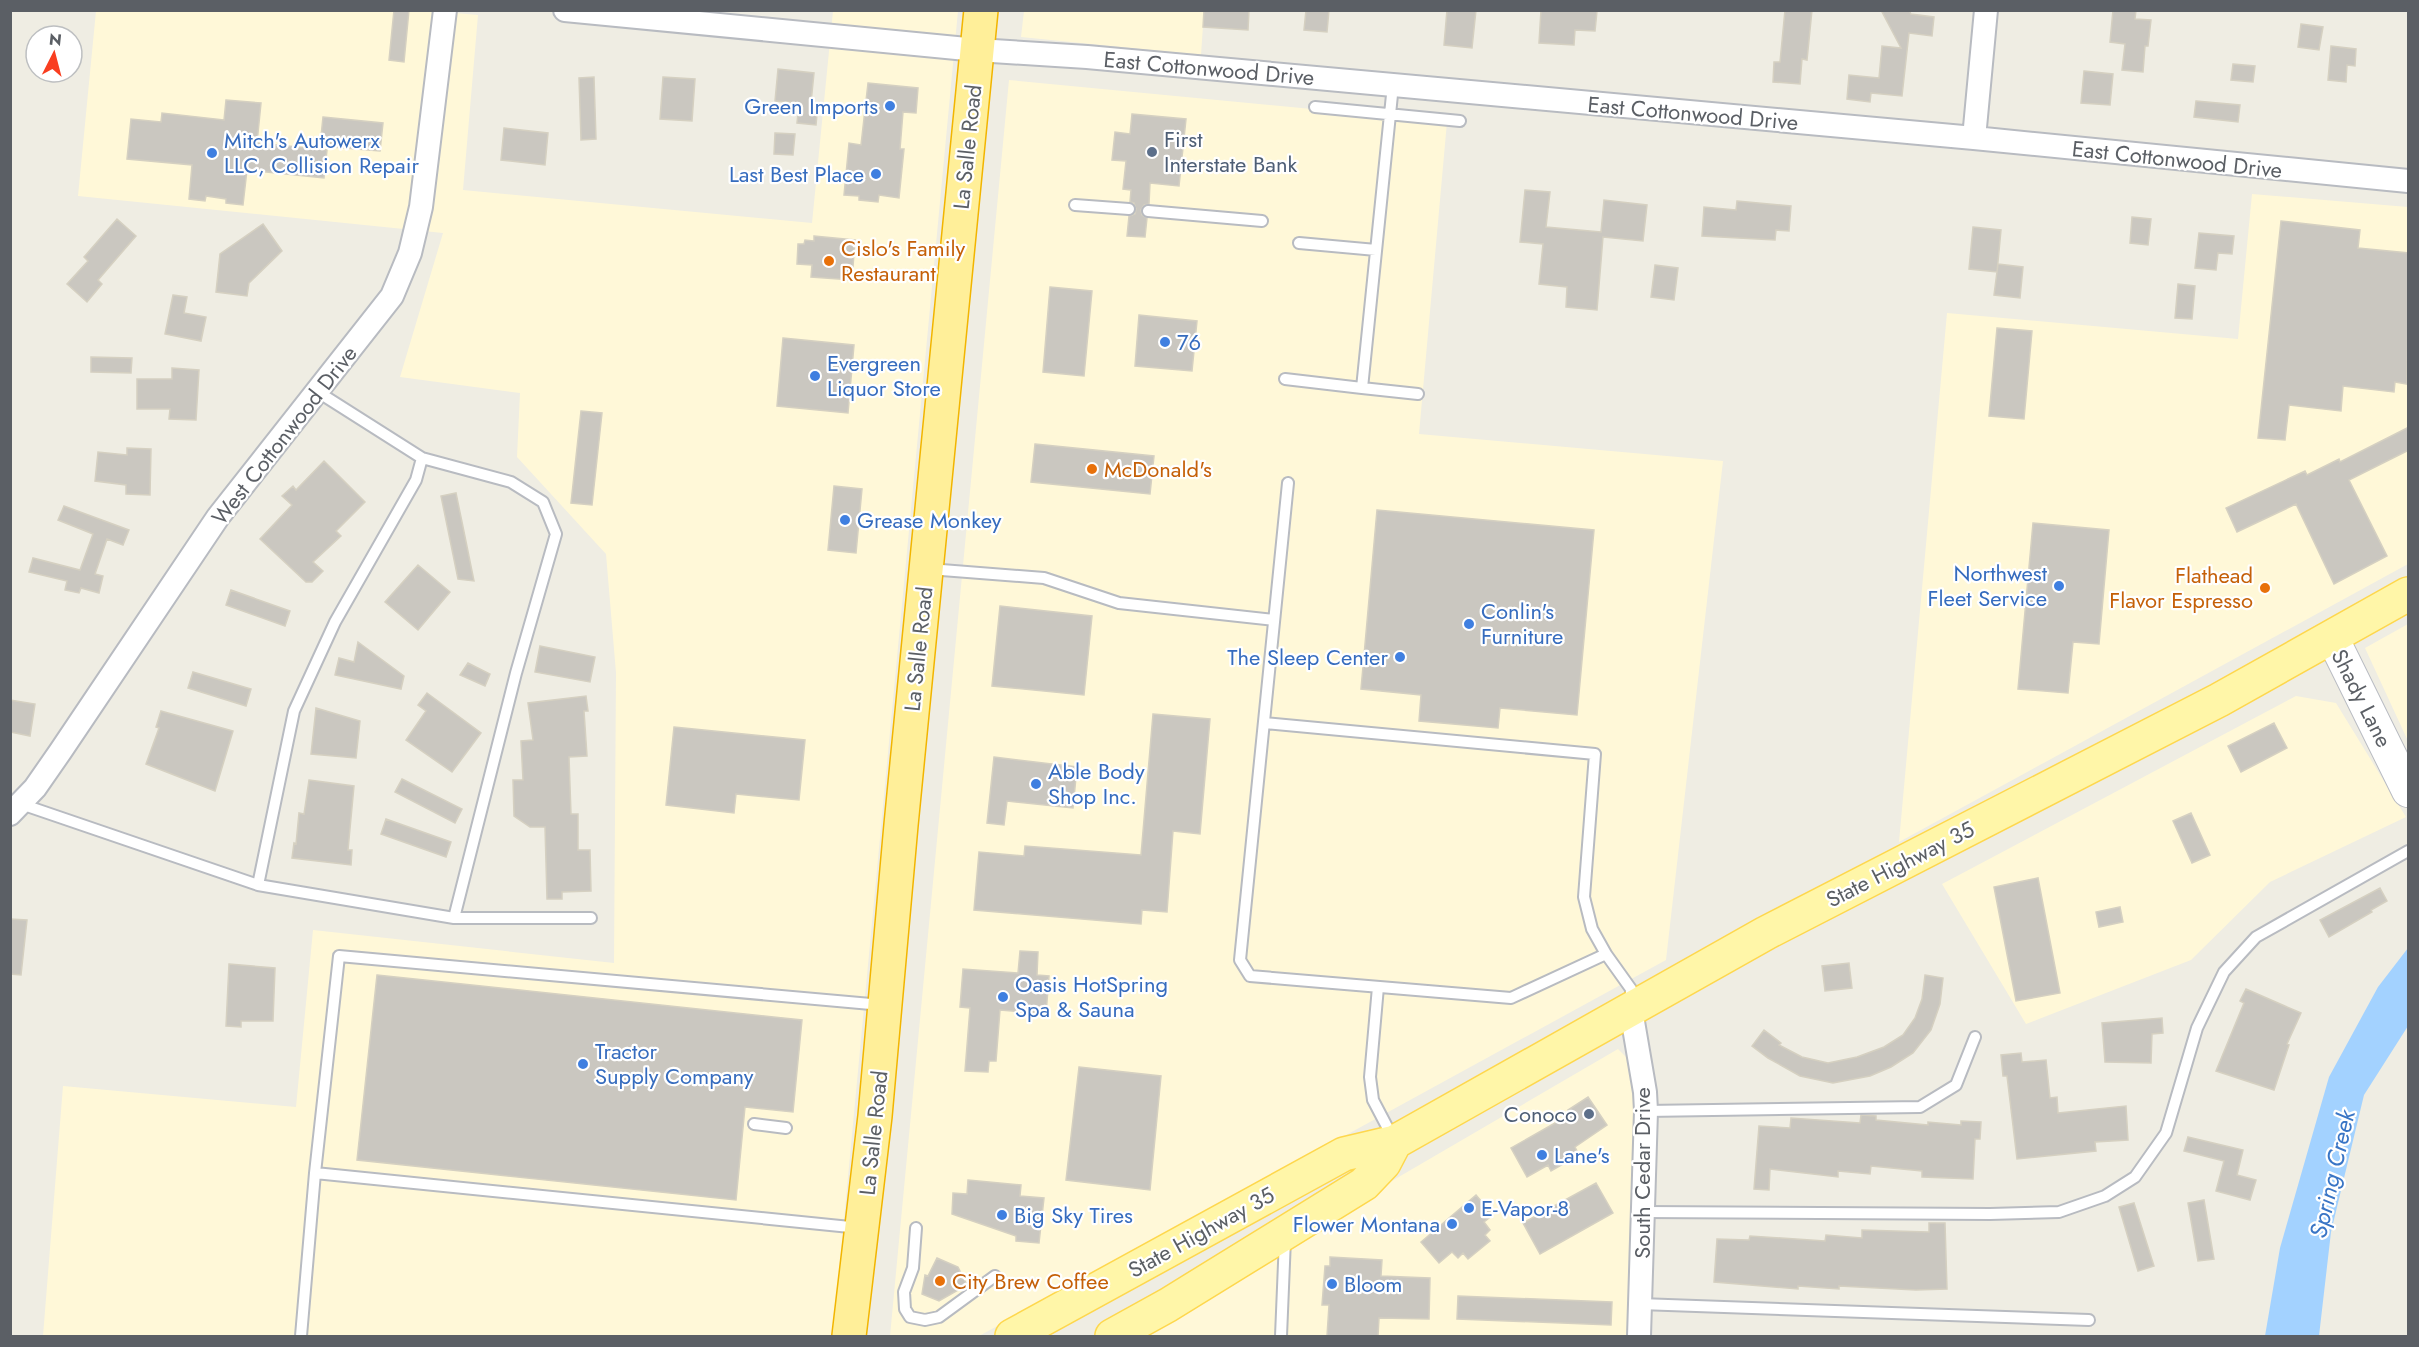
<svg xmlns="http://www.w3.org/2000/svg" width="2419" height="1347" viewBox="0 0 2419 1347" font-family="Jost,sans-serif">
<style>
.commercial{fill:#fff8d8}
.water{fill:#a3d2ff}
.building{fill:#cac7c0;stroke:#d5d0c1;stroke-width:1.5}
.lines{fill:none;stroke-linecap:round;stroke-linejoin:round}
.service-casing{stroke:#b8bbc1;stroke-width:14}
.minor-casing{stroke:#b8bbc1;stroke-width:26}
.secondary-casing{stroke:#b9bcc3;stroke-width:34}
.primary-casing{stroke:#fed74d;stroke-width:36}
.trunk-casing{stroke:#f2b500;stroke-width:36}
.service{stroke:#fff;stroke-width:10}
.minor{stroke:#fff;stroke-width:22}
.secondary{stroke:#fff;stroke-width:32}
.primary{stroke:#fff6a8;stroke-width:33}
.trunk{stroke:#ffef99;stroke-width:33}
.shop-dot{fill:#3f7fe0;stroke:#fff;stroke-width:2}
.service-dot{fill:#5c6f8a;stroke:#fff;stroke-width:2}
.food-dot{fill:#e8710a;stroke:#fff;stroke-width:2}
.labels{text-anchor:middle;dominant-baseline:central;stroke-width:4.5;stroke-linejoin:round;paint-order:stroke}
.street-label{font-size:22px;fill:#5b5f65;stroke:#fff}
.shop-label{font-size:22px;fill:#366cbe;stroke:#fff;text-anchor:start}
.service-label{font-size:22px;fill:#4e5e75;stroke:#fff;text-anchor:start}
.food-label{font-size:22px;fill:#c56008;stroke:#fff;text-anchor:start}
.water-label{font-size:24px;font-style:italic;fill:#3975c5;stroke:#fff}
</style>
<rect width="100%" height="100%" fill="#efede3"/>
<path class="commercial" d="M420 10 478 15 463 190 812 223 833 11H958L833 1336H43L63 1086 296 1107 313 930 614 963 616 673 606 554 517 457 520 393 400 377 443 233 78 196 96 11Z
M1024 11H1204L1201 55 1021 37Z
M1009 80 1447 122 1419 434 1723 461 1666 960 979 1336H890Z
M2252 194 2408 207V564L1899 842 1947 313 2238 339Z
M2408 624V741L2365 648Z
M2296 696 2336 703 2406 817 2270 882 2191 960 2026 1024 1942 884Z
M1618 1049 1636 1067 1629 1336H1126Z"/>
<path class="water" d="M2408 948V1026L2364 1095 2331 1232 2319 1336H2265L2280 1248 2329 1077 2378 987Z"/>
<path class="building" d="M394 10H409L404 62 389 60Z
M1204 10H1249L1248 30 1203 27Z
M1306 10H1329L1327 32 1304 30Z
M1447 10H1476L1472 48 1444 45Z
M1541 10 1597 11 1595 31 1575 30 1574 45 1539 43Z
M1785 10H1812L1807 60 1802 59 1800 84 1773 82 1774 62H1780Z
M1881 10H1909L1911 14 1934 17 1932 36 1909 33 1902 96 1871 93 1870 102 1847 99 1849 75 1879 78 1882 46 1901 48Z
M2113 10H2136L2135 19 2151 20 2148 46H2145L2143 72 2122 70 2125 44 2110 42Z
M2301 24 2323 27 2319 50 2298 47Z
M2331 46 2356 49 2355 66 2347 65 2346 82 2328 80Z
M2233 64 2255 66 2253 82 2231 80Z
M778 69 814 73 811 103H818L816 125 797 123 799 103 775 101Z
M2084 71 2113 74 2110 105 2081 103Z
M594 77 596 139 581 140 579 78Z
M663 77 695 79 692 121 660 119Z
M868 83 918 88 916 113 903 112 900 149H904L899 198 879 195 878 202 859 200V196L844 195 849 143 861 145Z
M226 100 261 103 257 143 327 150 324 178 247 170 243 205 226 203V199L206 196 205 201 189 199 192 165 127 159 131 119 161 122 162 113 224 120Z
M2196 101 2240 105 2238 122 2194 117Z
M1132 114 1186 119 1179 186 1150 183 1149 204 1144 205 1141 210 1142 215 1147 218 1145 237 1127 236 1129 216 1135 214 1136 209 1134 203 1130 202 1131 190 1123 189 1126 161 1112 160 1115 132 1130 134Z
M323 117 383 123 380 151 320 146Z
M504 128 548 133 545 165 501 160Z
M775 133 795 134 793 155 774 154Z
M1525 190 1550 192 1546 227 1601 232 1604 200 1647 205 1643 241 1603 237 1597 310 1566 307 1567 287 1539 284 1543 244 1520 242Z
M1737 201 1791 206 1789 231 1776 230 1775 240 1702 236 1704 207 1736 210Z
M2132 217 2151 219 2148 245 2130 243Z
M117 219 136 236 98 280 102 284 87 302 67 284 88 261 84 257Z
M2281 221 2360 230 2358 248 2409 253 2407 384 2395 382 2394 392 2343 386 2341 411 2289 405 2285 440 2258 438Z
M263 224 282 251 249 283 247 296 216 292 220 254Z
M1973 227 2001 230 1997 272 1969 269Z
M2199 233 2234 236 2232 254 2218 253 2216 270 2195 268Z
M814 236 855 240 852 280 811 277 812 265 797 264 798 244H804L805 240 814 241Z
M1998 264 2023 267 2020 298 1994 295Z
M1655 265 1678 268 1674 300 1651 297Z
M2178 284 2195 286 2192 319 2175 318Z
M1050 287 1092 291 1084 376 1043 372Z
M173 295 187 297 184 313 206 317 201 341 165 334Z
M1139 315 1197 321 1192 371 1135 366Z
M1997 328 2032 331 2024 419 1989 416Z
M783 338 854 345 848 413 777 406Z
M91 357 132 358 131 373 91 372Z
M172 368 199 370 196 420 169 419 170 409H137V379H172Z
M581 411 602 413 592 505 571 503Z
M2409 427V450L2349 480 2387 556 2334 584 2296 504 2237 532 2226 508 2305 471 2307 475 2339 459 2340 462Z
M1035 444 1154 456 1150 494 1031 482Z
M127 448 151 449 150 495 126 494V485L95 481 98 452 127 455Z
M324 461 365 502 336 531 341 536 313 562 323 571 312 582H306L260 539 292 505 282 496 293 486 296 490Z
M834 486 862 489 856 553 828 550Z
M456 493 462 522 474 581 458 579 441 496Z
M64 506 129 530 123 545 107 539 95 574 103 576 99 593 81 588 79 593 65 590 67 581 29 572 33 558 80 570 93 534 58 520Z
M1377 510 1594 530 1577 715 1500 708 1498 728 1419 721 1421 695 1361 689Z
M2033 523 2109 530 2099 644 2073 642 2068 693 2018 689Z
M418 565 450 592 418 630 385 602Z
M231 590 290 611 285 626 226 605Z
M1000 606 1092 616 1084 695 992 686Z
M358 642 404 676 401 689 335 675 339 658 354 662Z
M540 646 595 657 590 682 535 672Z
M468 663 490 674 485 686 460 675Z
M193 672 251 689 246 706 188 688Z
M427 693 481 733 452 772 406 740 426 711 418 705Z
M586 696 588 711H584L587 756 569 757 571 814H578V850H590L591 891 562 892V899H547L545 827H530L514 816 513 780H523L521 741 533 740 528 703Z
M10 700 35 704 30 736 10 732Z
M316 708 360 721 356 758 311 754Z
M161 711 233 731 215 791 146 764 159 728 156 727Z
M1153 714 1210 719 1200 834 1173 831 1167 912 1142 910 1141 924 974 910 979 852 1024 856 1025 846 1141 855Z
M2274 723 2287 748 2241 772 2228 746Z
M674 727 805 740 799 800 736 794 734 813 666 805Z
M994 757 1077 767 1073 808 1007 801 1004 825 987 823Z
M402 779 462 809 455 823 395 792Z
M309 780 354 786 348 850H352L351 865 292 858 294 843 296 844 299 813 304 814Z
M2191 813 2210 855 2192 863 2173 821Z
M386 819 451 842 446 857 381 834Z
M2038 878 2060 993 2016 1001 1994 887Z
M2380 888 2387 901 2371 910 2372 912 2329 937 2320 920Z
M2120 907 2123 922 2099 927 2096 912Z
M10 919 27 920 21 975 10 974Z
M1020 951 1038 952 1037 975 1049 976 1046 1014 1000 1010 996 1061H989L988 1072 965 1071 970 1008 960 1007 963 969 1018 973Z
M1849 963 1852 988 1825 991 1822 966Z
M229 964 275 968 273 1021H241V1027L226 1026Z
M377 975 802 1020 793 1112 745 1107 736 1200 357 1160Z
M1925 975 1943 978 1940 1004 1931 1030 1913 1053 1891 1067 1870 1076 1833 1083 1800 1076 1768 1058 1752 1046 1764 1030 1781 1043 1779 1045 1802 1057 1828 1063 1857 1057 1884 1047 1903 1035 1915 1018 1922 999Z
M2246 989 2301 1013 2287 1044 2289 1045 2274 1090 2216 1071 2244 1003 2240 1001Z
M2162 1018 2163 1033 2152 1034 2151 1063 2105 1062 2102 1023Z
M2021 1053 2022 1062 2046 1060 2050 1098 2057 1097 2058 1113 2126 1106 2128 1140 2095 1142 2096 1151 2017 1159 2007 1076H2003L2001 1055Z
M1079 1067 1161 1076 1150 1190 1066 1180Z
M1588 1097 1607 1125 1575 1147 1579 1155 1551 1171 1548 1165 1527 1177 1511 1148 1571 1114 1568 1110Z
M1861 1115 1876 1116V1120L1928 1125V1122L1961 1125V1121L1981 1122 1980 1139H1975L1973 1179 1922 1177V1171L1871 1166 1870 1174 1838 1171V1177L1770 1169 1769 1190 1754 1189 1759 1126 1790 1128 1791 1118 1860 1123Z
M2188 1137 2243 1150 2237 1175 2256 1180 2250 1200 2216 1191 2224 1161 2184 1151Z
M968 1180 1021 1185 1020 1196 1044 1198 1039 1243 1016 1241V1236L952 1214 953 1193 967 1194Z
M1596 1183 1613 1213 1540 1254 1523 1223Z
M1476 1195 1493 1215 1484 1222 1490 1230 1485 1235 1490 1241 1468 1259 1463 1253 1458 1258 1452 1252 1439 1263 1421 1242Z
M2204 1200 2214 1259 2198 1261 2188 1203Z
M2134 1203 2154 1266 2138 1271 2119 1207Z
M1929 1223H1945L1947 1289 1916 1290 1839 1286V1289L1798 1286V1289L1714 1282 1717 1239 1749 1240 1750 1236 1825 1241 1826 1235 1862 1238V1230L1929 1232Z
M1330 1257 1382 1260 1381 1276 1430 1278 1429 1319 1379 1318 1378 1336H1327L1329 1305H1322L1325 1266H1330Z
M937 1258 958 1267 967 1285 939 1301 922 1294 925 1275 928 1276Z
M1458 1296 1612 1302 1611 1325 1457 1319Z"/>
<g class="lines">
<g class="service-casing">
<path id="service" d="M1315 107 1460 121
M1075 205 1129 209
M1148 211 1262 221
M1299 243 1376 250
M1285 379 1362 388 1393 85
M1362 388 1418 394
M318 392 422 458 511 482 543 502 556 534 516 673 454 918
M1288 483 1240 960 1250 976 1511 998 1606 954 1631 989V1003
M929 569 1044 578 1119 603 1274 620
M1264 723 1595 754 1584 897 1592 929 1606 954
M21 804 258 885 454 918H591
M258 885 294 711 335 622 416 480 422 458
M1378 987 1370 1077 1373 1100 1394 1140
M1646 1111 1920 1107 1956 1085 1975 1037
M754 1124 786 1128
M315 1173 860 1228
M1643 1212 1990 1214 2059 1212 2105 1196 2135 1177 2166 1133 2197 1028 2224 972 2256 937 2408 851
M916 1228 913 1268 904 1292 905 1309 910 1317 925 1320 939 1317 995 1276
M1640 1304 2089 1320
M301 1336 315 1173 339 956 882 1005
M1281 1336 1285 1239"/>
</g>
<g class="minor-casing">
<path id="minor" d="M565 10 977 50 1087 57 1974 138 2408 181
M1974 138 1986 10
M10 814 35 788 60 752 218 517 392 296 410 253 421 207 445 10
M1631 1010 1645 1092 1646 1111 1639 1336"/>
</g>
<g class="secondary-casing">
<path id="secondary" d="M2332 637 2408 791"/>
</g>
<g class="primary-casing">
<path id="primary" d="M1012 1336 1344 1154 1395 1142 1766 933 2219 700 2408 594
M1112 1336 1168 1305 1364 1184 1384 1163 1395 1142"/>
</g>
<g class="trunk-casing">
<path id="trunk" d="M849 1336 875 1116 901 825 981 10"/>
</g>
<use href="#service" class="service"/>
<use href="#minor" class="minor"/>
<use href="#secondary" class="secondary"/>
<use href="#primary" class="primary"/>
<use href="#trunk" class="trunk"/>
</g>
<g class="shop-dot">
<circle cx="890" cy="106" r="6"/>
<circle cx="212" cy="153" r="6"/>
<circle cx="876" cy="174" r="6"/>
<circle cx="1165" cy="342" r="6"/>
<circle cx="815" cy="376" r="6"/>
<circle cx="845" cy="520" r="6"/>
<circle cx="2059" cy="586" r="6"/>
<circle cx="1469" cy="624" r="6"/>
<circle cx="1400" cy="657" r="6"/>
<circle cx="1036" cy="784" r="6"/>
<circle cx="1003" cy="997" r="6"/>
<circle cx="583" cy="1064" r="6"/>
<circle cx="1542" cy="1155" r="6"/>
<circle cx="1469" cy="1208" r="6"/>
<circle cx="1002" cy="1215" r="6"/>
<circle cx="1452" cy="1224" r="6"/>
<circle cx="1332" cy="1284" r="6"/>
</g>
<g class="service-dot">
<circle cx="1152" cy="152" r="6"/>
<circle cx="1589" cy="1114" r="6"/>
</g>
<g class="food-dot">
<circle cx="829" cy="261" r="6"/>
<circle cx="1092" cy="469" r="6"/>
<circle cx="2265" cy="588" r="6"/>
<circle cx="940" cy="1281" r="6"/>
</g>
<g class="labels">
<g class="street-label">
<text transform="translate(1209 68) rotate(5)">East Cottonwood Drive</text>
<text transform="translate(1693 113) rotate(5)">East Cottonwood Drive</text>
<text transform="translate(967 147) rotate(-84)">La Salle Road</text>
<text transform="translate(2177 159) rotate(6)">East Cottonwood Drive</text>
<text transform="translate(284 435) rotate(-52)">West Cottonwood Drive</text>
<text transform="translate(918 649) rotate(-84)">La Salle Road</text>
<text transform="translate(2362 698) rotate(63)">Shady Lane</text>
<text transform="translate(1900 864) rotate(-27)">State Highway 35</text>
<text transform="translate(873 1133) rotate(-84)">La Salle Road</text>
<text transform="translate(1642 1173) rotate(-90)">South Cedar Drive</text>
<text transform="translate(1201 1232) rotate(-29)">State Highway 35</text>
</g>
<g class="shop-label">
<text x="878" y="106" text-anchor="end">Green Imports</text>
<text x="224" y="140">Mitch's Autowerx<tspan x="224" dy="25">LLC, Collision Repair</tspan></text>
<text x="864" y="174" text-anchor="end">Last Best Place</text>
<text x="1177" y="342">76</text>
<text x="827" y="363">Evergreen<tspan x="827" dy="25">Liquor Store</tspan></text>
<text x="857" y="520">Grease Monkey</text>
<text x="2047" y="573" text-anchor="end">Northwest<tspan x="2047" dy="25">Fleet Service</tspan></text>
<text x="1481" y="611">Conlin's<tspan x="1481" dy="25">Furniture</tspan></text>
<text x="1388" y="657" text-anchor="end">The Sleep Center</text>
<text x="1048" y="771">Able Body<tspan x="1048" dy="25">Shop Inc.</tspan></text>
<text x="1015" y="984">Oasis HotSpring<tspan x="1015" dy="25">Spa &amp; Sauna</tspan></text>
<text x="595" y="1051">Tractor<tspan x="595" dy="25">Supply Company</tspan></text>
<text x="1554" y="1155">Lane's</text>
<text x="1481" y="1208">E-Vapor-8</text>
<text x="1014" y="1215">Big Sky Tires</text>
<text x="1440" y="1224" text-anchor="end">Flower Montana</text>
<text x="1344" y="1284">Bloom</text>
</g>
<g class="service-label">
<text x="1164" y="139">First<tspan x="1164" dy="25">Interstate Bank</tspan></text>
<text x="1577" y="1114" text-anchor="end">Conoco</text>
</g>
<g class="food-label">
<text x="841" y="248">Cislo's Family<tspan x="841" dy="25">Restaurant</tspan></text>
<text x="1104" y="469">McDonald's</text>
<text x="2253" y="575" text-anchor="end">Flathead<tspan x="2253" dy="25">Flavor Espresso</tspan></text>
<text x="952" y="1281">City Brew Coffee</text>
</g>
<g class="water-label">
<text transform="translate(2332 1174) rotate(-77)">Spring Creek</text>
</g>
</g>
<rect width="2419" height="1347" fill="none" stroke="#5b5f65" stroke-width="24"/>
<g transform="translate(54 54) rotate(6)"><circle r="28" fill="#ffffff" stroke="#bdbfc1" stroke-width="1.5"/>
<path d="M0-4.5L10 22L0 15L-10 22Z" fill="#f93e20"/>
<text y="-9" font-size="16" font-weight="bold" text-anchor="middle" fill="#5b5f65">N</text>
</g>
</svg>
